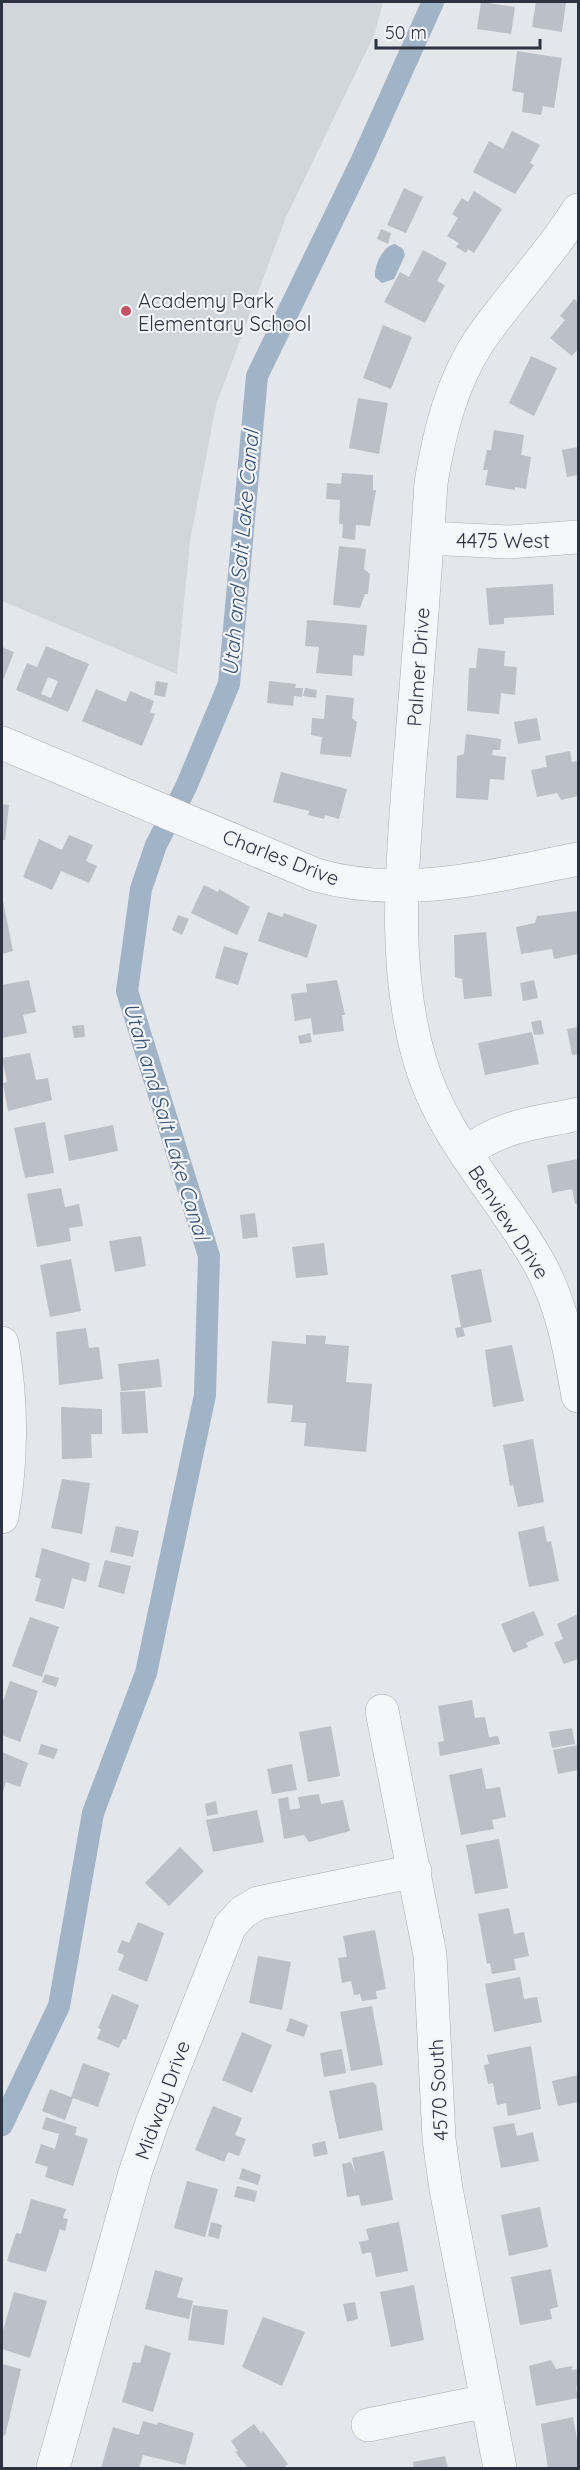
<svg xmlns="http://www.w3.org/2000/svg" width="580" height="2470" viewBox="0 0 580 2470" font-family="Quicksand,sans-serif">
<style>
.built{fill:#d1d5dc}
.water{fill:#a1b3c7}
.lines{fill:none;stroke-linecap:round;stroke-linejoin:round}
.canal{stroke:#a1b3c7;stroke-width:22}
.building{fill:#bbbfc7;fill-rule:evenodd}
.minor-casing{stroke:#a8adb4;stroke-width:34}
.minor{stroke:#f6f7f9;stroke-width:33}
.poi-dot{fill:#c55262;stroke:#f3f5f8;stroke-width:2}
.labels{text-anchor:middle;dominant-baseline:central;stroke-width:4.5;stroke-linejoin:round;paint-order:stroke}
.poi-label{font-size:20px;fill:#2c3341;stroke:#f3f5f8;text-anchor:start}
.street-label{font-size:20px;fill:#2c3341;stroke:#f3f5f8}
.water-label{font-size:21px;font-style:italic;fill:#395272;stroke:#f3f5f8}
</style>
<rect width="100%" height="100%" fill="#e3e6ea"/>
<path class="built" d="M2 2H383L375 33 286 217 216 405 190 541 177 674 2 601Z"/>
<path class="water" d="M395 244 403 249 405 255 394 279 382 283 375 277C374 265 383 246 395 244Z"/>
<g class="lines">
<path class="canal" d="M2 2125 59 2006 93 1813 146 1673 205 1395 209 1256 127 991 141 889 156 845 186 787 229 684 257 376 361 162 433 2"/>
</g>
<path class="building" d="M481 2 515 7 511 34 477 29Z
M536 2H566L562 32 532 27Z
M517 51 562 58 554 108 543 106 541 115 522 112 524 93 512 91Z
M512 131 540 145 530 163 534 165 515 194 473 172 489 141 503 149Z
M404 188 423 197 406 233 387 225Z
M474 191 502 209 474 253 468 249 466 253 456 247 459 243 447 236 458 218 452 214 462 198 468 202Z
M381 229 391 233 388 244 377 239Z
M423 250 447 263 437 281 445 285 425 323 384 302 400 272 409 277Z
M574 299 578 302V349L572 356 550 338 565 320 560 316Z
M383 325 412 337 391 389 363 378Z
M531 356 557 368 534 416 509 403Z
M358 398 388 403 379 454 349 448Z
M494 430 524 435 521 455 531 457 526 489 515 487V490L485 485 488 470H483L487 450H491Z
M578 447V475L567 477 562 450Z
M342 473 373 475V490H376L370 526 356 525 355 540 342 538 343 524H339L340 500 326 499 327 483 341 484Z
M339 546 366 549 364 569 370 574 368 594H365L360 608 333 605Z
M553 584 554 615 504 618V624L489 625 486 588Z
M307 620 367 625 364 656 353 655 352 676 316 673 319 647 305 646Z
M46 646 89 664 68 712 16 690 27 663 37 667ZM48 677 58 681 51 698 41 694Z
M2 647 14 652 2 683Z
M478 648 505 651 504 666 517 667 515 695 501 693 499 714 467 711 469 668H476Z
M156 681 168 683 165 697 154 695Z
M269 681 296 684 295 688H303L302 697 294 696 293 706 267 703Z
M305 688 317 690 316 698 303 696Z
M96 689 126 702 130 691 154 701 150 712 155 714 142 746 82 721Z
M326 695 354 698 352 718 357 722 351 757 320 754 322 737 311 735 312 718 324 719Z
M537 718 541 740 518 744 514 722Z
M466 734 501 739 500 750H493L492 755 506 757 504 780 490 779 488 800 456 798 457 756 464 754Z
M570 751 572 762 578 761V796L561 800 557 793 537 797 531 770 547 767 545 756Z
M281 772 347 789 339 819 325 815 324 819 308 815 309 811 273 802Z
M2 804 9 805 5 840H2Z
M69 835 93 845 86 861 97 866 89 883 61 871 52 890 23 877 39 839 62 850Z
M204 885 218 892 219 889 250 907 237 935 191 913Z
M2 896 13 951 2 954Z
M578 911V954L554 959 552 949 521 954 516 927 535 923 537 916Z
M268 912 282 917 284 913 317 925 307 958 258 941Z
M178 915 189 919 182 935 172 930Z
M486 932 492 996 464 999 462 979 455 977 454 935Z
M224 946 248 953 238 985 215 978Z
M29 980 36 1012 23 1015 27 1033 2 1038V985Z
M337 980 345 1015H342L344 1031 313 1035 311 1018 295 1021 291 994 307 992 306 984Z
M534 980 538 998 523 1001 520 983Z
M541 1020 544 1034 534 1035 531 1022Z
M84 1025 85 1037 74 1038 72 1026Z
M578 1027V1054L572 1055 567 1029Z
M532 1032 539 1064 485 1075 478 1043Z
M310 1033 312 1042 300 1044 298 1036Z
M30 1053 36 1080 48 1078 52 1100 8 1111 3 1083 7 1082 2 1058Z
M45 1122 54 1173 25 1178 14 1128Z
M113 1125 118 1151 69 1161 64 1135Z
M578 1159V1204H575L572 1189 552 1193 547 1165Z
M61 1188 65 1207 79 1204 83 1226 69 1228 71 1241 37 1247 27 1194Z
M255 1213 258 1237 243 1239 240 1215Z
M141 1236 146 1266 115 1272 109 1241Z
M324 1243 328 1275 296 1278 292 1247Z
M71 1259 81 1311 50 1317 40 1265Z
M481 1269 492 1322 463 1328 465 1336 457 1338 455 1328 461 1327 451 1275Z
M86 1328 89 1348 99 1347 103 1379 59 1385 56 1332Z
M306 1335 326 1336 325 1344 349 1346 346 1382 372 1384 366 1452 304 1446 306 1423 291 1422 293 1405 267 1403 272 1341 306 1344Z
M512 1345 524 1401 493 1407 485 1350Z
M159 1359 162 1387 121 1391 118 1364Z
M145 1391 148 1433 122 1434 120 1392Z
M61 1407 102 1409V1434H91L92 1458 62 1459Z
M533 1439 544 1502 518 1507 513 1485 510 1486 503 1445Z
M62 1479 90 1483 82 1534 51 1528Z
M116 1526 139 1531 133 1557 110 1552Z
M544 1526 547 1542 551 1541 559 1581 529 1587 518 1532Z
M42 1548 90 1563 86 1582 72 1578 64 1609 35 1601 41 1579 35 1577Z
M105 1560 131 1566 124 1594 98 1587Z
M534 1611 544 1635 526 1643 528 1647 513 1653 501 1624Z
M578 1614V1659L564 1664 554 1643 563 1639 557 1624Z
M30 1617 59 1627 42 1677 12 1666Z
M45 1674 59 1678 56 1687 42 1682Z
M10 1681 38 1691 20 1742 2 1735V1704Z
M472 1700 475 1718 485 1717 489 1737 498 1736 500 1744 440 1756 438 1742 444 1741 438 1706Z
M331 1726 340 1776 308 1782 299 1732Z
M572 1728 575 1744 552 1748 549 1732Z
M41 1744 58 1749 54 1759 38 1754Z
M578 1745V1770L558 1774 553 1750Z
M2 1752 28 1763 20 1787 6 1782 2 1795Z
M292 1764 297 1790 272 1794 267 1769Z
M482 1768 486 1789 500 1787 506 1817 492 1820 494 1829 461 1835 449 1775Z
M319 1794 321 1804 343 1800 350 1831 309 1842 304 1835 284 1839 278 1799 288 1797 290 1810 300 1808 298 1797Z
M216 1801 218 1814 207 1816 205 1804Z
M257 1810 264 1842 213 1852 206 1820Z
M499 1839 508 1888 475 1894 466 1845Z
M180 1847 204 1871 169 1906 145 1883Z
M509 1908 514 1934 524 1932 529 1956 514 1959 516 1970 492 1974 490 1963 487 1964 478 1914Z
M138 1922 164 1933 147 1982 118 1970 124 1955 117 1952 122 1940 129 1943Z
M375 1930 386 1989 376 1991 377 1999 362 2001 360 1994 354 1995 351 1981 342 1983 338 1958 347 1957 343 1936Z
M258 1956 291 1962 282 2010 249 2003Z
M520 1977 524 1999 537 1997 542 2022 494 2032 485 1984Z
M112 1994 139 2005 126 2040 123 2039 119 2048 97 2039 101 2029 98 2028Z
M372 2006 383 2065 351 2071 340 2012Z
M290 2018 308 2025 304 2037 286 2031Z
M242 2032 272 2045 252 2093 222 2080Z
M531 2046 541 2109 508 2116 506 2103 497 2105 493 2083 488 2084 484 2065 489 2064 487 2055Z
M342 2049 346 2073 324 2077 320 2053Z
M83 2063 110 2073 98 2107 73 2098 65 2120 42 2111 50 2089 71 2097Z
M578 2075V2102L558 2106 552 2081Z
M373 2082 376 2085 383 2130 339 2139 329 2091Z
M213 2106 242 2118 235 2135 246 2139 239 2156 228 2152 224 2162 195 2150Z
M46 2117 77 2127 75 2135 88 2139 73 2186 45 2177 48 2167 35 2163 41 2144 55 2149 59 2134 42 2129Z
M514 2123 517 2136 533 2132 539 2161 501 2168 493 2127Z
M325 2141 328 2154 314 2157 312 2144Z
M384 2151 393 2200 361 2206 359 2195 347 2197 342 2164 351 2162 355 2173 352 2158Z
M242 2168 261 2175 258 2185 239 2179Z
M187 2181 218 2189 205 2237 174 2228Z
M237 2186 257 2191 255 2202 234 2197Z
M31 2199 66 2209 63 2218 68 2219 65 2231 60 2229 46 2272 7 2261 16 2233 21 2234Z
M540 2207 548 2247 509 2256 501 2215Z
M211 2222 222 2225 219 2239 208 2236Z
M399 2222 408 2271 376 2277 371 2252 362 2254 359 2242 369 2240 366 2229Z
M551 2269 558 2307 550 2309 552 2319 520 2325 511 2277Z
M155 2270 183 2278 177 2297 193 2301 189 2319 145 2309Z
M414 2285 424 2340 391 2347 380 2292Z
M14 2292 47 2301 30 2358 2 2349V2334Z
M355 2302 358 2319 347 2322 343 2304Z
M193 2305 228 2310 224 2345 188 2340Z
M263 2317 305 2332 282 2386 242 2367Z
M145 2345 171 2353 153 2412 122 2402 133 2362 140 2363Z
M551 2360 556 2369 572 2366V2370L578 2369V2386L576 2387 578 2398 536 2406 529 2366Z
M2 2364 21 2369 5 2436 2 2435Z
M573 2417 578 2445V2468H548L541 2424Z
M143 2421 157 2425 158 2422 194 2433 185 2465 143 2455 139 2468H101L113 2427 139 2435Z
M254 2424 261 2433 263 2431 288 2464 283 2468H248L235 2452 238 2451 231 2441Z
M445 2456 448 2468H414L413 2462Z"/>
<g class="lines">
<g class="minor-casing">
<path id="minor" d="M578 210C549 256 510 296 479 341 451 384 439 434 431 483 425 576 418 668 410 761 403 861 391 963 420 1061 442 1138 501 1195 539 1263 562 1304 570 1350 578 1396
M427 538 508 542 578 537
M2 743 316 875C404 900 491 876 578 859
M465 1153C505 1124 532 1124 578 1114
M2 1343C12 1401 12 1460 2 1517
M382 1711 430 1955 439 2139 446 2189 500 2468
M368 2425 487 2401
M53 2468 135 2173 152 2123 230 1926 243 1912 258 1903 415 1871"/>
</g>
<use href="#minor" class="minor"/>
</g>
<circle class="poi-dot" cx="126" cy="311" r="6"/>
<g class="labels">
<g class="poi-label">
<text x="138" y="300">Academy Park<tspan x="138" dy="23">Elementary School</tspan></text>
</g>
<g class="street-label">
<text x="503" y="540">4475 West</text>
<text transform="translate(418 667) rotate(-86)">Palmer Drive</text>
<text transform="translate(281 857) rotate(21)">Charles Drive</text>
<text transform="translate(509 1222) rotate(57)">Benview Drive</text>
<text transform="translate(438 2090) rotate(-93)">4570 South</text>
<text transform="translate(162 2100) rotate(-70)">Midway Drive</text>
</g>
<g class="water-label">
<text transform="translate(240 553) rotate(-85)">Utah and Salt Lake Canal</text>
<text transform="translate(167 1121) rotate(73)">Utah and Salt Lake Canal</text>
</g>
</g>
<rect width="580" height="2470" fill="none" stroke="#2c3341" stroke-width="6"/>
<path d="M376 39v9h164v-9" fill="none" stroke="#2c3341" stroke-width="3"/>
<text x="385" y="39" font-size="18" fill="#2c3341" stroke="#f3f5f8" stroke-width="4.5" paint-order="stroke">50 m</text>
</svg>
